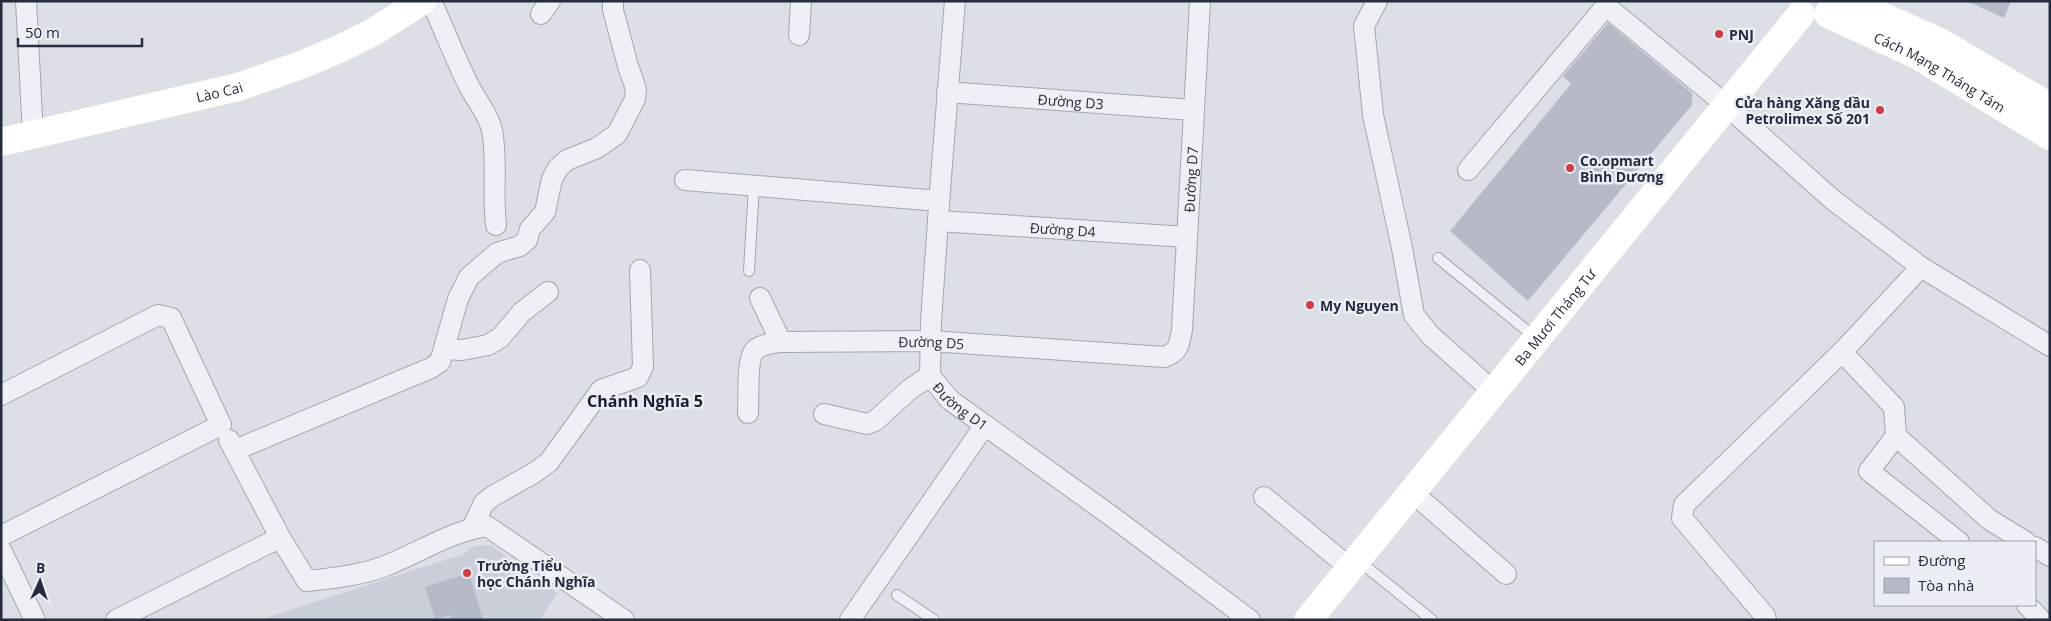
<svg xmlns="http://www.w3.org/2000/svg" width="2051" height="621" viewBox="0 0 2051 621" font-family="'Open Sans',sans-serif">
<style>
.built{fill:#caced8}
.building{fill:#b6bac6}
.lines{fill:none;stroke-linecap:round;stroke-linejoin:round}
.lane-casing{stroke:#a1a6b0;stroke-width:12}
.street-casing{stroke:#a1a6b0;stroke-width:22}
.lane{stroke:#eef0f5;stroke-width:10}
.street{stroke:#eef0f5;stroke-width:20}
.secondary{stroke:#fff;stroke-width:28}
.poi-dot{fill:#d03d44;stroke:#ebeef4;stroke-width:2}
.labels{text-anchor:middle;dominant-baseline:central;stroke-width:5;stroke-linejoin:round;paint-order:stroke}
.poi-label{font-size:14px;font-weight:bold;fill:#252c3d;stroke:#ebeef4;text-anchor:start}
.street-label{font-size:14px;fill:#252c3d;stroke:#ebeef4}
.quarter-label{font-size:16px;font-weight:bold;fill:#181d2d;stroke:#ebeef4}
</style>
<rect width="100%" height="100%" fill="#dcdfe6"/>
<path class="built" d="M480 545 492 546 557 593 540 620H259L464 554 470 548Z"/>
<path class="building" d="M1967 1H2011L2004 18Z
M1608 23 1692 93V105L1528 301 1450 231 1571 84 1563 76Z
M469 573 483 620H452L450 615 435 619 425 587Z"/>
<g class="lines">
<g class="lane-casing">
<path id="lane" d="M1438 258 1536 338
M749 271 754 185
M1359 561 1432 620
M897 595 934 620"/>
</g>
<g class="street-casing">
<g id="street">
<path d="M26 1 33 135"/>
<path d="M431 1C444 29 455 58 469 86 476 100 488 113 492 130 498 161 492 194 496 225"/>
<path id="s1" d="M955 1 941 177 931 321 930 376 950 400 1114 518 1250 620"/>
<path d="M1377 1 1364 26 1373 115 1402 248 1414 315 1430 335 1494 392"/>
<path d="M1608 1 1606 6 1726 105 1833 200 1921 267 2050 346"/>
<path d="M541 14 550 1"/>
<path d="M799 35 801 1"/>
<path id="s2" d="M947 92 1193 110"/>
<path d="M1468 170 1606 6"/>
<path d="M685 180 939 201"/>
<path id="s3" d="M938 221 1187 237"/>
<path d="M760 298 781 342"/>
<path d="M445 349 462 350 488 345 500 338 522 312 548 292"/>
<path d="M1842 352 1894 407 1896 436 1990 520 2026 542"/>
<path d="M1 395 158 315 171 318 221 425 1 536"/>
<path id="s4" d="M748 413C749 399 746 359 755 350 762 344 773 343 781 342L931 341 1164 357C1179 352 1179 345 1182 330L1200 1"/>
<path d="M824 414 867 424 875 421 910 389 930 376"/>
<path d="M1896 436 1869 471 1959 542"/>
<path d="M235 450 431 368 440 362 458 299 469 277 497 253 520 246 527 240 530 229 545 212 552 179 558 168 567 160 597 148 617 134 635 99 636 89 628 66 613 10V1"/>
<path d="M1412 492 1506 574"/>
<path d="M1264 497 1350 568"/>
<path d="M472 528 484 503 493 496 534 473 549 462 601 390 638 377 643 367 640 270"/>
<path d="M281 539 307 581C334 578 365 575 390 564 422 551 452 531 487 526L624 620"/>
<path d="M2035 547 2050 556"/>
<path d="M1 550 35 620"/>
<path d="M2027 605 2041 620"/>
<path d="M116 620 269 543 281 539 229 440"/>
<path d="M850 620 985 425"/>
<path d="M1766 620 1765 616 1682 518 1684 505 1842 352 1921 267"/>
</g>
</g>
<use href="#lane" class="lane"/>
<use href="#street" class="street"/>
<g class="secondary">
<path d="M1848 1 1940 42 2050 107"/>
<path id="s5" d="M1828 14 1917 55 2050 136"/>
<path id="s6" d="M1 142 238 87 301 65 339 49 375 31 422 1"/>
<path id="s7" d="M1308 620 1801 14"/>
</g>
</g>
<g class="poi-dot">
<circle cx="1719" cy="34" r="5"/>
<circle cx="1880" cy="110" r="5"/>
<circle cx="1570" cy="168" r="5"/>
<circle cx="1310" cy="305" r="5"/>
<circle cx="467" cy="573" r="5"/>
</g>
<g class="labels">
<g class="poi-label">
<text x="1729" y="34">PNJ</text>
<text x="1870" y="102" text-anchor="end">Cửa hàng Xăng dầu<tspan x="1870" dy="16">Petrolimex Số 201</tspan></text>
<text x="1580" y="160">Co.opmart<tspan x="1580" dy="16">Bình Dương</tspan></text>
<text x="1320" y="305">My Nguyen</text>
<text x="477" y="565">Trường Tiểu<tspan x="477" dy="16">học Chánh Nghĩa</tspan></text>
</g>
<g class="street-label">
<text stroke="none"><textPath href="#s5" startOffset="126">Cách Mạng Tháng Tám</textPath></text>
<text stroke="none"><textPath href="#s6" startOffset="224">Lào Cai</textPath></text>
<text stroke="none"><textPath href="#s2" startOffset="124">Đường D3</textPath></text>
<text stroke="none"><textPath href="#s4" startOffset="661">Đường D7</textPath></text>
<text stroke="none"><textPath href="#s3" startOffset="125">Đường D4</textPath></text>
<text stroke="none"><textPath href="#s7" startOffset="391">Ba Mươi Tháng Tư</textPath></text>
<text stroke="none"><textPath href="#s4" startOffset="242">Đường D5</textPath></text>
<text stroke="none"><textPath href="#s1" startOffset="419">Đường D1</textPath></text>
</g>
<g class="quarter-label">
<text x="645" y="401">Chánh Nghĩa 5</text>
</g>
</g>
<rect width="2051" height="621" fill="none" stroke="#252c3d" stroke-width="5"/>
<rect x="1874" y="541" width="162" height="65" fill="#ebeef4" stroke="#9ca0ab"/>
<rect x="1884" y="557" width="25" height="8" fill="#ffffff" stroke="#9ca0ab"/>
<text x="1918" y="566" font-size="15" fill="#252c3d">Đường</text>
<rect x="1884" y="578" width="25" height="15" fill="#b6bac6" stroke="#9ca0ab"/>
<text x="1918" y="591" font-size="15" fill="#252c3d">Tòa nhà</text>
<g transform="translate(40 581) rotate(3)" stroke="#ebeef4" stroke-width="4" paint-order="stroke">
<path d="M0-4L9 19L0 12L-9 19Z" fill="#252c3d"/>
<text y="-8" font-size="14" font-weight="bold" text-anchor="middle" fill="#252c3d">B</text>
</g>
<path d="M18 38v8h124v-8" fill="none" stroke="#252c3d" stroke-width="2.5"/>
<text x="25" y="38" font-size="15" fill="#252c3d" stroke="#ebeef4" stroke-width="4" paint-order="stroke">50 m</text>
</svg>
